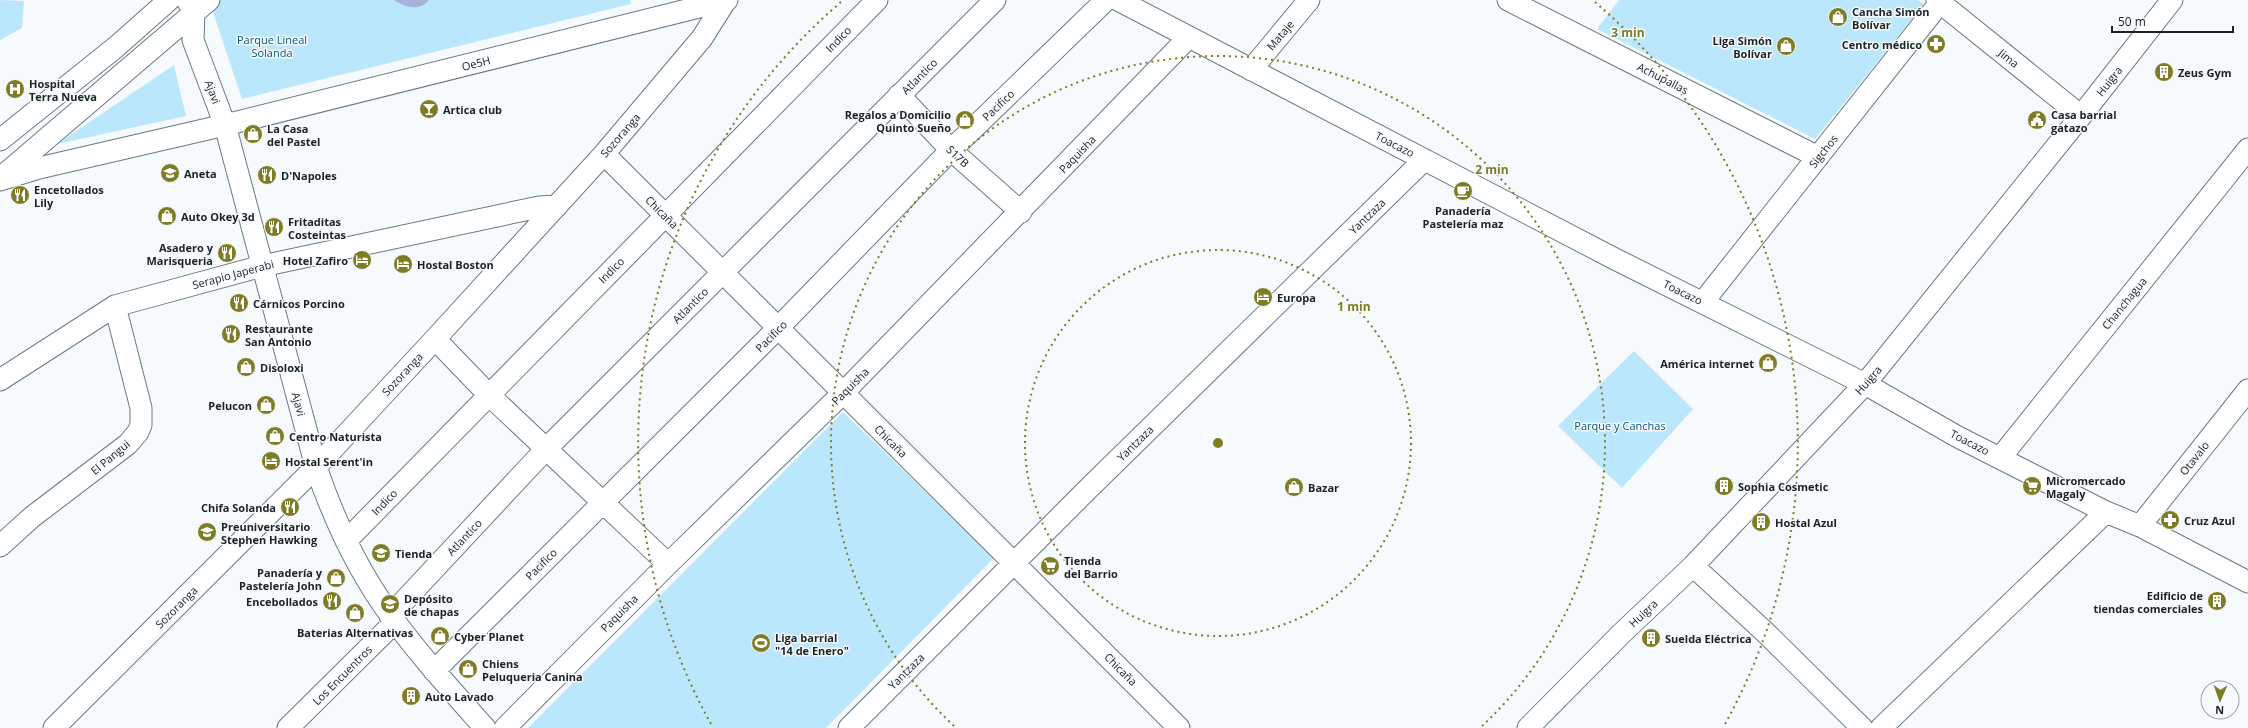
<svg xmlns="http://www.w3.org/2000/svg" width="2248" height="728" viewBox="0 0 2248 728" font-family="'Open Sans',sans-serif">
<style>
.green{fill:#bbe7fd}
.water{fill:#aab1d8}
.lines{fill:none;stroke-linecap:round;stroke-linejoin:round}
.minor-casing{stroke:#697b84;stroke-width:23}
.minor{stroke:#fff;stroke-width:21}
.ring{fill:none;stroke:#7e7c24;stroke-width:2;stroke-dasharray:2 4}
.labels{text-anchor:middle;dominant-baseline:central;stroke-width:3;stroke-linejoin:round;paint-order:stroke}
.poi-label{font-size:11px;font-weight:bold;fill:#1b2225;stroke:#f7fafc;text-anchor:start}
.street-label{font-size:11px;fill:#1b2225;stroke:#f7fafc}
.park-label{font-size:11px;fill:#005a78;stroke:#f7fafc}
.centre{fill:#7e7c24;stroke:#f7fafc;stroke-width:2}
.ring-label{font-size:12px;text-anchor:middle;font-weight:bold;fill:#7e7c24;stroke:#f7fafc;stroke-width:3;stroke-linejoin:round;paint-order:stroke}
</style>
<rect width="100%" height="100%" fill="#f7fafc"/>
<path class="green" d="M0 0 24 1 22 28 0 40Z
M215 0H630L631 4 242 99 210 3Z
M1619 0H1918L1924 4 1815 139 1597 29Z
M174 65 186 116 57 144Z
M1634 351 1693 409 1622 488 1558 426Z
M843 412 994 558 826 728H528Z"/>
<path class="water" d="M394 0H429C420 12 404 7 394 0Z"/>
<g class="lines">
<g class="minor-casing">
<path id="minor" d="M187 0 194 11 193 40 225 125 316 467C334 520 358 571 391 616 420 656 453 692 485 728
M1118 0 1613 258 1865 384 1958 437 2106 512 2140 526 2248 582
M1508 0 1818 157
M1937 0 2081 116
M1251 70 1309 0
M899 95 951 150 1021 212
M0 140 116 47 169 0
M604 154 1179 728
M4 175 209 0
M0 180 39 168 225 125 727 0
M1703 302 1942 0
M435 339 488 394 668 564
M0 380 115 306 262 266 539 207 557 206
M2000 458 2248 149
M2140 526 2248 390
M346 541 877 0
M0 546 32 517 128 444 138 432 141 425V408L115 306
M1693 566 1766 633 1862 728
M390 616 547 448 995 0
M434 671 778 328 951 150 1106 0
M54 728 316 467 435 339 604 154 702 38 726 0
M288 728 395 622
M505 728 668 564 843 393 1189 37
M849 728 1090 487 1424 160
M1528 728 1622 633 1693 566 1865 384 2081 116 2172 0
M1881 728 2106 512"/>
</g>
<use href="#minor" class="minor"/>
</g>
<g class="ring">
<circle cx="1218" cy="443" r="193"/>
<path d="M954 726A387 387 0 1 1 1482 726"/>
<path d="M711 724A580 580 0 0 1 841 2M1595 2A580 580 0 0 1 1725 724"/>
</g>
<defs>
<g id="shop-disc" transform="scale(1)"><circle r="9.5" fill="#7e7c24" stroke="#f7fafc"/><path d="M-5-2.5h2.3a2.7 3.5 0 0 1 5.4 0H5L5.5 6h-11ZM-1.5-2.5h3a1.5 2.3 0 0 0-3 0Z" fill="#fff"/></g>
<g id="pharmacy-disc" transform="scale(1)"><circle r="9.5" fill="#7e7c24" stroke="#f7fafc"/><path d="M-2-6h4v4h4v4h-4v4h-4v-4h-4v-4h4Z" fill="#fff"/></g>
<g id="building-disc" transform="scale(1)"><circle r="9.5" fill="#7e7c24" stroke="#f7fafc"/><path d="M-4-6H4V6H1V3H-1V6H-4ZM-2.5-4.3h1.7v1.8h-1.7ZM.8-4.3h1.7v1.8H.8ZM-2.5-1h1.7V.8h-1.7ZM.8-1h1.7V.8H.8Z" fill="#fff"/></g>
<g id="hospital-disc" transform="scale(1)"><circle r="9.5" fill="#7e7c24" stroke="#f7fafc"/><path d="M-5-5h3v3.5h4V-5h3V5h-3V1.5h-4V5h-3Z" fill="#fff"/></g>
<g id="bar-disc" transform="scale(1)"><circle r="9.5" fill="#7e7c24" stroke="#f7fafc"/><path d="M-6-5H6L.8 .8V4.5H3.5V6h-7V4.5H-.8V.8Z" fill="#fff"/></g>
<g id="civic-disc" transform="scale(1)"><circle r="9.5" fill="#7e7c24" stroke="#f7fafc"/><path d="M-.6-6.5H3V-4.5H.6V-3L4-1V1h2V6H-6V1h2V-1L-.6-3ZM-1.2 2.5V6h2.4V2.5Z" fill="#fff"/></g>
<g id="school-disc" transform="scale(1)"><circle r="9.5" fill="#7e7c24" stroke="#f7fafc"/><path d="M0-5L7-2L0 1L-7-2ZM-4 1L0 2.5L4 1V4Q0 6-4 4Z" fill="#fff"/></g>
<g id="restaurant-disc" transform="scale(1)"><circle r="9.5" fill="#7e7c24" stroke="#f7fafc"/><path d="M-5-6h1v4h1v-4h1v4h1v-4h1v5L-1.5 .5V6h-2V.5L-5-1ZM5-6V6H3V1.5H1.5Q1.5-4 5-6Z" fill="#fff"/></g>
<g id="cafe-disc" transform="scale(1)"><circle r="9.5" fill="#7e7c24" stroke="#f7fafc"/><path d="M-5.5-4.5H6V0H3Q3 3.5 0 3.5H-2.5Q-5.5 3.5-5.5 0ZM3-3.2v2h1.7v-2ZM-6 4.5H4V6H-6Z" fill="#fff"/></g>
<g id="hotel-disc" transform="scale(1)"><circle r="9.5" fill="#7e7c24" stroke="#f7fafc"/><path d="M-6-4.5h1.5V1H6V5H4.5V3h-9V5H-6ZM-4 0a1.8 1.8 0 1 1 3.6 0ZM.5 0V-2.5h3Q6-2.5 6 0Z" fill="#fff"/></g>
<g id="supermarket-disc" transform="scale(1)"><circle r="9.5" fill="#7e7c24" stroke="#f7fafc"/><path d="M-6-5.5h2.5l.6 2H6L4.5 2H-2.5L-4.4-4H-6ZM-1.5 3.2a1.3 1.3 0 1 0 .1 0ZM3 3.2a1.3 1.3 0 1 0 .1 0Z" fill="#fff"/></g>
<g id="stadium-disc" transform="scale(1)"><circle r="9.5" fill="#7e7c24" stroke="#f7fafc"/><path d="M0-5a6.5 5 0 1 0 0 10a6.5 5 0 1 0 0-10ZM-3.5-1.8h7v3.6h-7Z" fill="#fff"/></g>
</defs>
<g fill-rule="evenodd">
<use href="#shop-disc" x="1838" y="17"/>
<use href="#pharmacy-disc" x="1936" y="44"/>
<use href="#shop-disc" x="1786" y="46"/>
<use href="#building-disc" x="2164" y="72"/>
<use href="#hospital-disc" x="15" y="89"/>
<use href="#bar-disc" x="429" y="109"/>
<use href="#shop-disc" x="965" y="120"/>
<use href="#civic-disc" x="2037" y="120"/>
<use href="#shop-disc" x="253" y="134"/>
<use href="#school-disc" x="170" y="173"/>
<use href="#restaurant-disc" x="267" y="175"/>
<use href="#cafe-disc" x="1463" y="191"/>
<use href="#restaurant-disc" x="20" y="195"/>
<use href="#shop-disc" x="167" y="216"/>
<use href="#restaurant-disc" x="274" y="227"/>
<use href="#restaurant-disc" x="227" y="253"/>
<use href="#hotel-disc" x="362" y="260"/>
<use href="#hotel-disc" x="403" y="264"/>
<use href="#hotel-disc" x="1263" y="297"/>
<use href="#restaurant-disc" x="239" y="303"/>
<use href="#restaurant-disc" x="231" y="334"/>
<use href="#shop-disc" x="1768" y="363"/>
<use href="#shop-disc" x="246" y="367"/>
<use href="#shop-disc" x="266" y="405"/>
<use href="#shop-disc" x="275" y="436"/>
<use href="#hotel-disc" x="271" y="461"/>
<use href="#building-disc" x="1724" y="486"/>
<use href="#supermarket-disc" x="2032" y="486"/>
<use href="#shop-disc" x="1294" y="487"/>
<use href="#restaurant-disc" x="290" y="507"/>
<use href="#pharmacy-disc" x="2170" y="520"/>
<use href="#building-disc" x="1761" y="522"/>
<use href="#school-disc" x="207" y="532"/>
<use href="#school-disc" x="381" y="553"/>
<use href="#supermarket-disc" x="1050" y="566"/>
<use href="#shop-disc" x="336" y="578"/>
<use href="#restaurant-disc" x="332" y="601"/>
<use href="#building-disc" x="2217" y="601"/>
<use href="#school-disc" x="390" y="604"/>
<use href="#shop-disc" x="355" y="613"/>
<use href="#shop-disc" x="440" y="636"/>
<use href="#building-disc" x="1651" y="638"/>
<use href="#stadium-disc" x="761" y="643"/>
<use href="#shop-disc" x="468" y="669"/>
<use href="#building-disc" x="411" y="696"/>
</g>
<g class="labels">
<g class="poi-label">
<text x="1852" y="11">Cancha Simón<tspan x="1852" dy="13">Bolívar</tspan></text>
<text x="1772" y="40" text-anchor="end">Liga Simón<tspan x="1772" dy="13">Bolívar</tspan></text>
<text x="1922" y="44" text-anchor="end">Centro médico</text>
<text x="2178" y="72">Zeus Gym</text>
<text x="29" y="83">Hospital<tspan x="29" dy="13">Terra Nueva</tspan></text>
<text x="443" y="109">Artica club</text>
<text x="951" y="114" text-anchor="end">Regalos a Domicilio<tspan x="951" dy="13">Quinto Sueño</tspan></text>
<text x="2051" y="114">Casa barrial<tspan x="2051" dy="13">gatazo</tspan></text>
<text x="267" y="128">La Casa<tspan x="267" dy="13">del Pastel</tspan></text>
<text x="184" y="173">Aneta</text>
<text x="281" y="175">D'Napoles</text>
<text x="34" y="189">Encetollados<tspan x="34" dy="13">Lily</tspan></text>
<text x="1463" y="210" text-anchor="middle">Panadería<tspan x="1463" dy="13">Pastelería maz</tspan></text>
<text x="181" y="216">Auto Okey 3d</text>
<text x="288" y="221">Fritaditas<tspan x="288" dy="13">Costeintas</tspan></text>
<text x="213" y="247" text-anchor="end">Asadero y<tspan x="213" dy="13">Marisqueria</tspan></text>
<text x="348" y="260" text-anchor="end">Hotel Zafiro</text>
<text x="417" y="264">Hostal Boston</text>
<text x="1277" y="297">Europa</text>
<text x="253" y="303">Cárnicos Porcino</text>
<text x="245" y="328">Restaurante<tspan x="245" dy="13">San Antonio</tspan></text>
<text x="1754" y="363" text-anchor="end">América internet</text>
<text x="260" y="367">Disoloxi</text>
<text x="252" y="405" text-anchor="end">Pelucon</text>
<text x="289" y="436">Centro Naturista</text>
<text x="285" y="461">Hostal Serent'in</text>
<text x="2046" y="480">Micromercado<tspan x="2046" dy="13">Magaly</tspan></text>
<text x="1738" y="486">Sophia Cosmetic</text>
<text x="1308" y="487">Bazar</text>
<text x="276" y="507" text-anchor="end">Chifa Solanda</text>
<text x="2184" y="520">Cruz Azul</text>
<text x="1775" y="522">Hostal Azul</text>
<text x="221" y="526">Preuniversitario<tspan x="221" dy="13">Stephen Hawking</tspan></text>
<text x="395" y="553">Tienda</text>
<text x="1064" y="560">Tienda<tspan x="1064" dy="13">del Barrio</tspan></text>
<text x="322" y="572" text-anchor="end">Panadería y<tspan x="322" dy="13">Pastelería John</tspan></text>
<text x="2203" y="595" text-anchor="end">Edificio de<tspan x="2203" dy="13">tiendas comerciales</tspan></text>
<text x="404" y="598">Depósito<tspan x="404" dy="13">de chapas</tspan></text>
<text x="318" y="601" text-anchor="end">Encebollados</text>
<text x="355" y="632" text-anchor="middle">Baterias Alternativas</text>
<text x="454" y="636">Cyber Planet</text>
<text x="775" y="637">Liga barrial<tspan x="775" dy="13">"14 de Enero"</tspan></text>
<text x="1665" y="638">Suelda Eléctrica</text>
<text x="482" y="663">Chiens<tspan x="482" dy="13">Peluqueria Canina</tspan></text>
<text x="425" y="696">Auto Lavado</text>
</g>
<g class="street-label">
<text transform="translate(1280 35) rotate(-50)">Mataje</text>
<text transform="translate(838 39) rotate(-46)">Indico</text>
<text transform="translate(2009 58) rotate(39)">Jima</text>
<text transform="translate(476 63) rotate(-14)">Oe5H</text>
<text transform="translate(919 76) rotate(-45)">Atlantico</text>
<text transform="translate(1663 78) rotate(27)">Achupallas</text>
<text transform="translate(2109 81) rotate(-52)">Huigra</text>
<text transform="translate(213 92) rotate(69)">Ajavi</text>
<text transform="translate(998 105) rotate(-44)">Pacifico</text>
<text transform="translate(620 135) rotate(-49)">Sozoranga</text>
<text transform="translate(1395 144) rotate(27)">Toacazo</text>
<text transform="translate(1823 151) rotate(-52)">Sigchos</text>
<text transform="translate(1077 154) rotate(-46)">Paquisha</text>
<text transform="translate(958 156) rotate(43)">S17B</text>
<text transform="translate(662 212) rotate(45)">Chicaña</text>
<text transform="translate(1367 216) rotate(-44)">Yantzaza</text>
<text transform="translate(611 270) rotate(-45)">Indico</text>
<text transform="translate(233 274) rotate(-15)">Serapio Japerabi</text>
<text transform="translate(1683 292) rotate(26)">Toacazo</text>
<text transform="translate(2124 303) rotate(-51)">Chanchagua</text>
<text transform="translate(690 305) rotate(-45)">Atlantico</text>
<text transform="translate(771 336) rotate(-45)">Pacifico</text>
<text transform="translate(402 374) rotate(-47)">Sozoranga</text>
<text transform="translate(1868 380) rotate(-49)">Huigra</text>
<text transform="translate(850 386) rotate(-45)">Paquisha</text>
<text transform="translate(299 404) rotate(75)">Ajavi</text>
<text transform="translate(891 441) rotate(45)">Chicaña</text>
<text transform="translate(1970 442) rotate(27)">Toacazo</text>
<text transform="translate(1135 443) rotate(-44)">Yantzaza</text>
<text transform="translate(110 457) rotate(-40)">El Pangui</text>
<text transform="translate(2194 458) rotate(-52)">Otavalo</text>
<text transform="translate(384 502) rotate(-46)">Indico</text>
<text transform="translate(464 537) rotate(-47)">Atlantico</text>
<text transform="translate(541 564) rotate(-45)">Pacifico</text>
<text transform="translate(176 607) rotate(-45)">Sozoranga</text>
<text transform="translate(619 613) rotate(-45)">Paquisha</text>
<text transform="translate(1643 613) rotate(-43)">Huigra</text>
<text transform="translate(1121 669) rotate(45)">Chicaña</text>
<text transform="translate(906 671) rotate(-45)">Yantzaza</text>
<text transform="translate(342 675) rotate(-45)">Los Encuentros</text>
</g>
<g class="park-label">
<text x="272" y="39">Parque Lineal<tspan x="272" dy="13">Solanda</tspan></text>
<text x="1620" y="425">Parque y Canchas</text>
</g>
</g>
<circle cx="1218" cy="443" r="6" class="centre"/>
<g class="ring-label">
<text x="1628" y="37">3 min</text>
<text x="1492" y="174">2 min</text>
<text x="1354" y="311">1 min</text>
</g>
<g transform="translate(2220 700) rotate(182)"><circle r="19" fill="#f7fafc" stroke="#9fa4a6"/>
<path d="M0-3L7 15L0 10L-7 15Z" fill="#7e7c24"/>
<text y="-6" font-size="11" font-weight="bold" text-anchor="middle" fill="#1b2225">N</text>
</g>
<path d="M2112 26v6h121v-6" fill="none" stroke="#1b2225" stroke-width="2"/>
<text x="2118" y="26" font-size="12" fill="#1b2225" stroke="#f7fafc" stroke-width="3" paint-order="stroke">50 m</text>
</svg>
